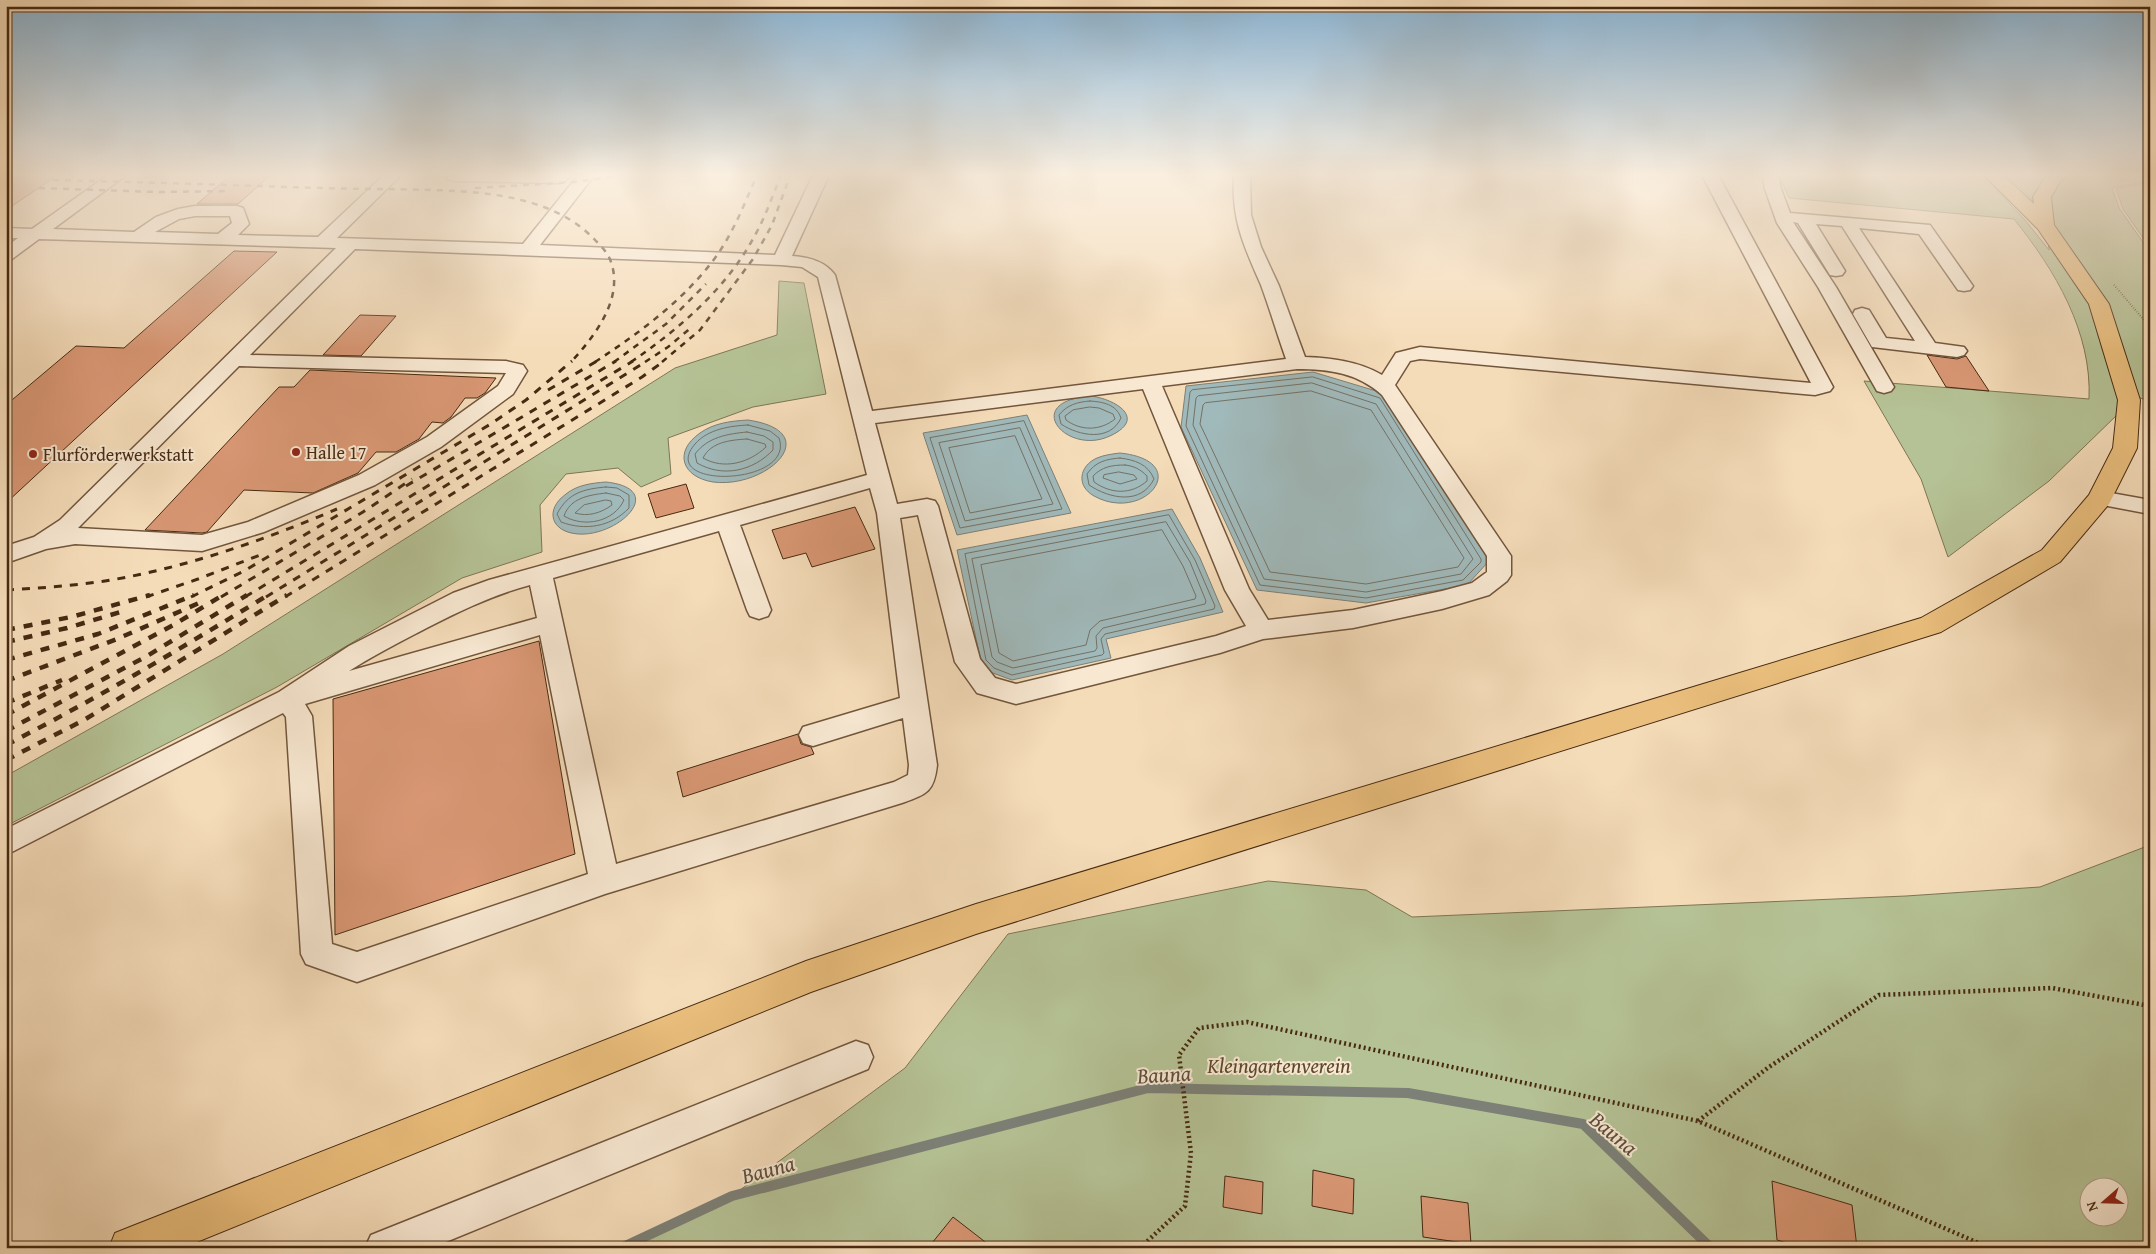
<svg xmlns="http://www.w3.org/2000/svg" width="2156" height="1254" viewBox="0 0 2156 1254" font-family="'Gentium Book Plus',serif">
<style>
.green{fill:#b5c295;stroke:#7e7654;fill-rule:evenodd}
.water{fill:#a0b9ba;stroke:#7c8077}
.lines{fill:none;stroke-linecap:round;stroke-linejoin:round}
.shore{stroke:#747266;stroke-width:1}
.stream{stroke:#7c8077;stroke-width:10}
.building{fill:#d99774;stroke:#472a12}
.minor-casing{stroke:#72563c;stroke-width:3}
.major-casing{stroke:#472a12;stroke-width:2}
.path-far1{stroke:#472a12;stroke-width:2;stroke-dasharray:0.5 2;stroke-linecap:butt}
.path{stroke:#472a12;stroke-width:4.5;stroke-dasharray:2 3;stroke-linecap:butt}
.minor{fill:#f8e8d2;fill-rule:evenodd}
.major{fill:#eabe7c;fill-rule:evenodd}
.rail-far2{stroke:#472a12;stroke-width:2.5;stroke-dasharray:6 6;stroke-linecap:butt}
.rail-far1{stroke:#472a12;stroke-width:3;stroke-dasharray:8 8;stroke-linecap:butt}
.rail{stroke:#472a12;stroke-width:4.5;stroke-dasharray:9 9;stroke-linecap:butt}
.poi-dot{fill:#8f2418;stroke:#f8e8d2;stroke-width:2}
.labels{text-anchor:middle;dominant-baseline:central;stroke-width:4;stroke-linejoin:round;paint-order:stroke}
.poi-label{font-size:18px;fill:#472a12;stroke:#f8e8d2;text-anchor:start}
.near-park-label{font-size:21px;font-style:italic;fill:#5d482c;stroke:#f8e8d2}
.near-water-label{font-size:22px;font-style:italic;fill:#5d4e3c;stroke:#f8e8d2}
</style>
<rect width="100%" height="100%" fill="#f5dcb9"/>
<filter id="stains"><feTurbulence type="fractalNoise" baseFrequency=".004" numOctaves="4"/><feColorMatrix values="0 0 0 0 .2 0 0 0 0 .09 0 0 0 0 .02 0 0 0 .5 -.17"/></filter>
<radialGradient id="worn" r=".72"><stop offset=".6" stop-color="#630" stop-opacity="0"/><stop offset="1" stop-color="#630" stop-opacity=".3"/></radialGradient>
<path class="green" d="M1778 173H1981L2025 220 2049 250C2047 209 2033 199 2004 173H2150V181L2112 188 2119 208 2150 252V401L2124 393 2119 413 2049 481 1948 557 1921 479 1864 381 2089 399C2092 332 2055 270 2014 219L1789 198Z
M2150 182V248L2123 209 2116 189Z
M779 281 804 283 826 394 753 407 668 438 671 474 641 487 618 468 566 474 540 505 542 552 462 578 277 687 6 826V776L223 654 675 368 777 335Z
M2150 845V1248H621L732 1196 905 1068 1008 934 1268 881 1366 890 1412 917 1906 896 2040 887ZM2088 1186H2118V1216H2088Z"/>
<path class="water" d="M1313 372 1383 393 1489 561 1467 585 1366 603 1257 590 1181 427 1186 386Z
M1090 396C1112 398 1148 417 1112 435 1068 458 1019 402 1090 396Z
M1027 415 1071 513 957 535 923 433Z
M748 420C827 432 767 489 713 482 682 477 673 452 700 433 714 423 731 421 748 420Z
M1120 453C1195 461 1145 524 1094 496 1076 486 1079 466 1097 458 1104 455 1112 454 1120 453Z
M606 482C669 489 618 537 578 534 551 532 544 510 566 494 577 485 592 483 606 482Z
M1172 509 1200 558 1223 612 1106 639 1111 658 1012 680 990 672 981 662 957 550Z"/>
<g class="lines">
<path class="shore" d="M1313 377 1380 398 1481 559V562L1463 580 1366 598 1260 585 1186 426 1190 392 1192 390Z
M1312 383 1376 404 1473 559 1461 574 1366 592 1264 579 1193 425 1196 398 1198 396Z
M1311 391 1371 410 1464 558 1458 567 1366 584 1270 572 1200 424 1203 405 1205 403Z
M1090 401C1103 402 1116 404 1121 418 1110 442 1079 436 1061 424L1059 415C1067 405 1077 402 1090 401Z
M1090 407 1099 408 1113 414 1115 419C1100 431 1081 431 1066 420L1065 416 1073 410Z
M1024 421 1062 509 960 528 930 438Z
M748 425 770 431 779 438C796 486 656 490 695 444 708 429 730 426 748 425Z
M1020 428 1053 504 965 521 939 443Z
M747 432 764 436 773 442V450C753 471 723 478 697 463L695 454C708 437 727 434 747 432Z
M1015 436 1042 499 970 513 949 448Z
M747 439 765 444 766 447C749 463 724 470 703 458 711 442 730 440 747 439Z
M1120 458C1135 460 1148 464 1154 479 1141 505 1110 499 1089 485L1087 474C1095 462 1106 459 1120 458Z
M1125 465C1134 466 1140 469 1147 476V481C1131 495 1111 494 1094 482L1093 476C1102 467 1111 465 1125 465Z
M1119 472 1134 475 1137 479 1120 484 1103 478 1104 475Z
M606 487 617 488 629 495V508C611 527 585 531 561 522L557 514C568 493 583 489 606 487Z
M606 493 620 496 624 500C614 522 584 528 564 516 570 498 589 495 606 493Z
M606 500 611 501 612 505C601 513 588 517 575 513L584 505Z
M1169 515 1195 560 1215 606 1214 609 1105 634 1101 639 1104 653 1102 655 1012 675 994 668 986 660 965 554Z
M1166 522 1190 562 1206 601 1205 604 1103 628 1096 636 1097 648 1095 651 1013 668 997 662 992 657 972 559Z
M1162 530 1183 566 1196 596 1195 599 1100 621 1090 630 1086 645 1013 661 999 653 981 565Z"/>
<path class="stream" d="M621 1248 732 1196 1148 1088 1408 1093 1583 1124 1711 1248"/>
</g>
<path class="building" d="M6 173H61L6 210Z
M233 173H273L238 204H197Z
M234 251 277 252 6 503V405L76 346 124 348Z
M360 315 396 316 361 356 323 355Z
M1927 355 1957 359 1966 356 1989 391 1946 387Z
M310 370 496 378 485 393 477 398H465L451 417 443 423 432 422 419 439 396 452H376L358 473 313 493 244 490 207 532 202 533 145 530 279 387H294Z
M686 484 694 508 656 518 648 494Z
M855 507 875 549 812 567 806 553 783 559 772 530Z
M539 641 575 854 335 935 333 699Z
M798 734 801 744 811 747 814 754 683 797 677 772Z
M1313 1170 1354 1179 1353 1214 1312 1206Z
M1225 1176 1263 1182 1262 1214 1223 1207Z
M1772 1181 1852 1205 1857 1248H1804L1777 1240Z
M1421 1196 1468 1203 1471 1244 1423 1237Z
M953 1217 993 1248H928Z"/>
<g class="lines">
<g class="minor-casing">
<path id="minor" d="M111 173H129L53 229 134 232 156 217 178 209 195 206H237L243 208 249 224 238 235 318 237 386 173H403L337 238 523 244 580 173H596L540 245 775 255 814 173H830L792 256C808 257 825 261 835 275L872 411 1286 359C1277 334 1270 309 1261 285 1243 244 1231 219 1234 173H1250L1251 215 1261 247 1279 286 1305 357C1330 358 1359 361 1382 375L1396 353 1420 347 1811 383 1701 173H1717L1833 387 1830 391 1815 395 1420 359 1410 361 1395 385 1511 556V575L1507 581 1489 595 1442 609 1353 628 1263 639 1220 653 1016 704 977 693 955 662 918 515 900 518 937 765C934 792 927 794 902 803L605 894 357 982 306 964 301 954 286 717 283 713 6 855V829L279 692 349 646 453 593 489 580 867 475 818 277 802 267 781 265 355 249 250 355 506 361 523 365 527 371 513 394 441 447 375 485 264 532 202 551 75 544 46 549 6 563V546L34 537 60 520 336 248 39 239 12 259 6 260V247L18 238H6V228L32 229ZM195 216H230L232 223 218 234 155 232 179 219ZM239 366 506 373 498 386 427 437 359 475 248 522 202 535 78 528ZM1297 369C1329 369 1358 373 1382 395L1487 556V572L1472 583 1442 591 1353 610 1268 620 1249 589 1162 386ZM1143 389 1225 590 1246 626 1216 636 1016 684 995 678 980 659 938 506 935 501 927 499 897 504 875 423ZM870 488 877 513 900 698 803 727 799 735 803 743 813 746 903 718 909 765 908 775 894 782 616 864 553 578 719 531 747 610 750 616 759 619 768 616 771 610 740 525ZM530 585 537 618 349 671C371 657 394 645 417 633 454 614 489 596 530 585ZM540 635 588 874 357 952 332 944 312 716 305 704Z
M448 173H572L565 181 559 183 454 181 448 179 446 176Z
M1762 173H1778L1781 189 1790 213 1930 225 1973 286 1970 290 1964 291 1958 290 1919 234 1859 228 1935 343 1964 347 1967 351 1964 355 1957 357 1872 347 1853 314 1855 310 1862 308 1869 310 1886 338 1915 341 1842 226 1816 224 1845 271 1842 275 1836 276 1830 275 1798 223 1793 222 1836 287 1894 387 1891 391 1884 393 1877 391 1818 287 1777 223 1765 189Z
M2100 491 2150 500V514L2092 503 2089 498 2092 493Z
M856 1041 868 1045 873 1057 868 1069 431 1248H365L371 1235Z"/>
</g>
<g class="major-casing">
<path id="major" d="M1982 173H2001L2034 204 2033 197 2048 173H2070L2061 180 2051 197 2054 225 2109 304 2140 400 2137 448 2109 504 2060 562 1941 632 976 934 811 992 182 1248H109L115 1233 130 1227 806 961 976 904 1921 618 2042 550 2089 495 2113 448 2118 400 2089 304 2038 229Z"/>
</g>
<path class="path-far1" d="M2114 285 2150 327"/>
<path class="path" d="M1698 1121 1769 1067 1879 995 2052 988 2150 1006
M1140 1248 1185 1206 1191 1153 1179 1055 1199 1028 1247 1022 1698 1121 1990 1248"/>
<use href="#minor" class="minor"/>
<use href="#major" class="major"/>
<path class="rail-far2" d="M53 180C131 182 209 184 287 187 321 188 355 189 389 189 457 191 546 187 596 241 602 247 608 253 611 262 624 299 594 337 571 362
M39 188 158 192 231 191
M475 188 575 182 634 173
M595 362C639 333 683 301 715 258 734 232 745 202 758 173
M614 362 666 324 706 284
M631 362C679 329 726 289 754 237 766 216 773 194 782 173
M645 362 668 347 693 326
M662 362 700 330 753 259 772 225 791 173"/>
<path class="rail-far1" d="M548 390 597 361
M406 486 616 361
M6 590C39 588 72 586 105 581 185 568 262 541 337 509
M146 597 198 579 260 555
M191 597 244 571 489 425 526 400 572 361
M221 597 363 512 412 479
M245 597 633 361
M266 597 647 361
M285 597 642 377 664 361"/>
<path class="rail" d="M6 630 71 617 150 595
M6 642 67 628 124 611
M6 660 98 634 194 595
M6 681 117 639 199 603
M6 703 62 680
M6 715 175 624 223 595
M6 731 147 656 247 595
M6 745C96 699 182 648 268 595
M6 760 84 720 287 595"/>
</g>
<linearGradient id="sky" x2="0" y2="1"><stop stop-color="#8bb6d6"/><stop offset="0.5" stop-color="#faefe0"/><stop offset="1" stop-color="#faefe0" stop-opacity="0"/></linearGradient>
<rect width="2156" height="349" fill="url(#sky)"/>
<g class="poi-dot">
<circle cx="296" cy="452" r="5"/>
<circle cx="33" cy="454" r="5"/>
</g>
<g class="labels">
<g class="poi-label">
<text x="306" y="452">Halle 17</text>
<text x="43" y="454">Flurförderwerkstatt</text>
</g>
<g class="near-park-label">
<text x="1279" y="1065">Kleingartenverein</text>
</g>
<g class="near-water-label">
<text transform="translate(1164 1074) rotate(-3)">Bauna</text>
<text transform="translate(1614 1133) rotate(40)">Bauna</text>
<text transform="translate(768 1169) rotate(-15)">Bauna</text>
</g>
</g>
<rect width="2156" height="1254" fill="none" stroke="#f5dcb9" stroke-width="25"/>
<rect x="8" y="8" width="2141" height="1239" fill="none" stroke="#472a12" stroke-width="2.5"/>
<rect x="12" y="12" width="2131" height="1229" fill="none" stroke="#472a12"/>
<g transform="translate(2104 1202) rotate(250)"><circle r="24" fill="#f8e8d2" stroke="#b19c85"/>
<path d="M0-4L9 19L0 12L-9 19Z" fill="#8f2418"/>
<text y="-8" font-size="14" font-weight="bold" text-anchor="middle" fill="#472a12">N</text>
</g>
<rect width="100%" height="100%" filter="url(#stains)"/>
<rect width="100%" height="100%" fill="url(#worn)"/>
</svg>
